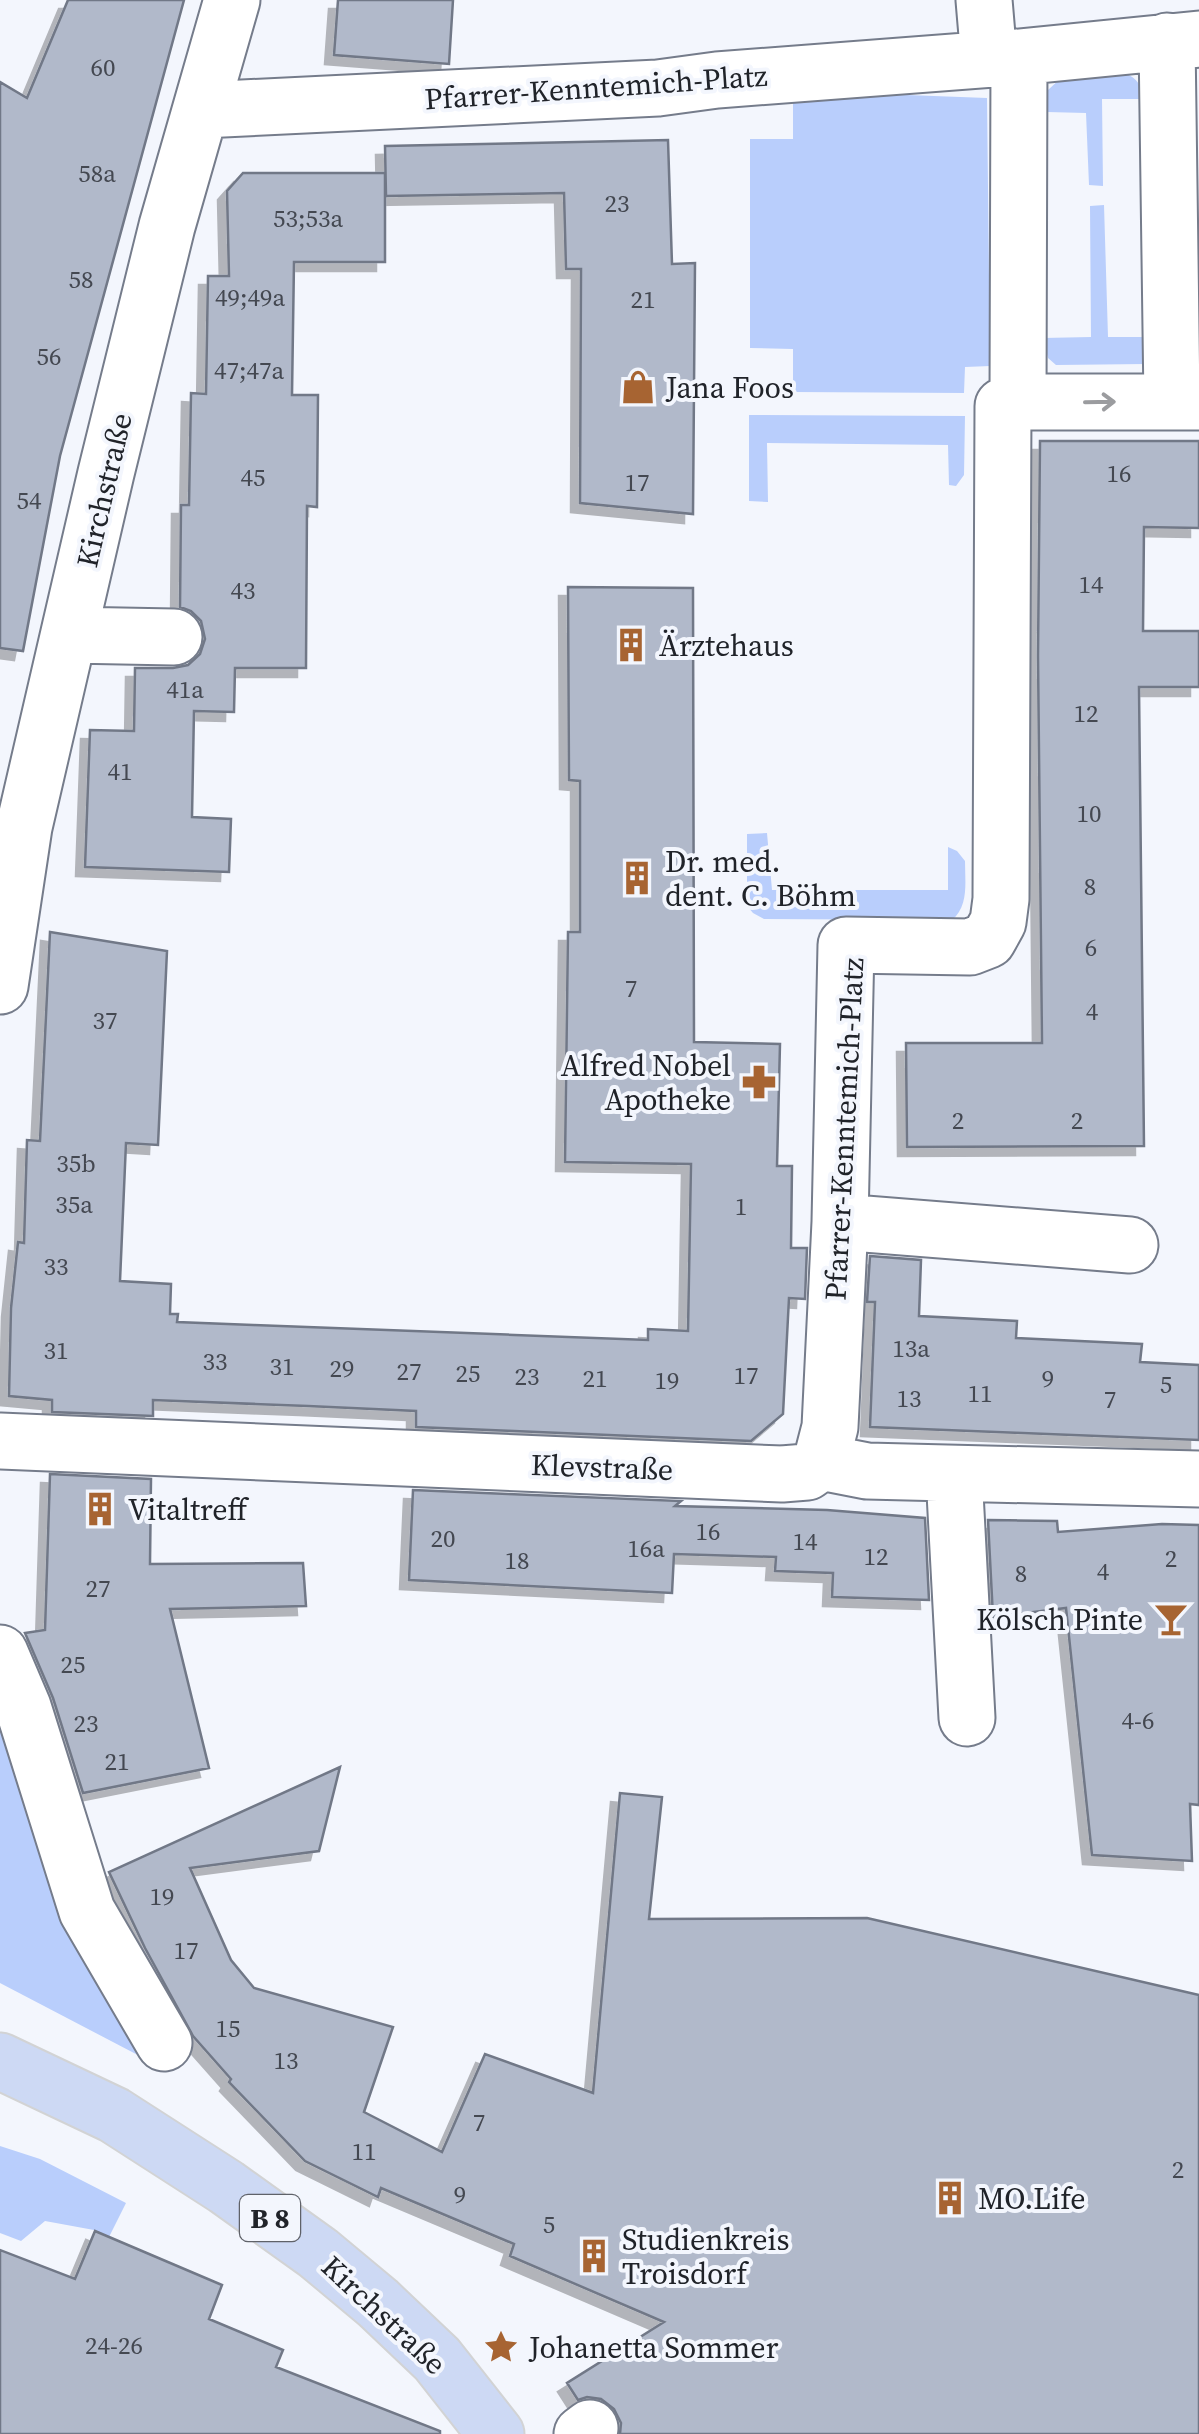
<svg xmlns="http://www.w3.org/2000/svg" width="1199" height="2434" viewBox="0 0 1199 2434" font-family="'Source Serif 4',serif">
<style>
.green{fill:#b9cefc}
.building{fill:#b1b9ca;stroke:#717887;stroke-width:2.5;filter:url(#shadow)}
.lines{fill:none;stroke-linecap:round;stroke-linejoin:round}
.minor-casing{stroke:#757c8b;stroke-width:59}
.major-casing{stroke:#d2d3d4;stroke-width:59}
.minor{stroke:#fff;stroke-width:55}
.major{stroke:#cdd9f4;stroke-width:55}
.oneway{stroke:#9b9c9f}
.labels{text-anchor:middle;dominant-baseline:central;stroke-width:8;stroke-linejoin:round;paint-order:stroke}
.number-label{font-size:25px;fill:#444851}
.shield{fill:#f3f6fd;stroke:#5f6269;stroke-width:2.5}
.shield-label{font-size:28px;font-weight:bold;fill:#202329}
.street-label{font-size:30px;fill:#202329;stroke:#f3f6fd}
.poi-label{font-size:30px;fill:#202329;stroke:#f3f6fd;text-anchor:start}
</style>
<defs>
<filter id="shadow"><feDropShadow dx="-9" dy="9" stdDeviation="0" flood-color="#0004"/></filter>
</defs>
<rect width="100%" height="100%" fill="#f3f6fd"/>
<path class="green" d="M1118 71C1135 76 1141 82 1144 99H1102L1103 186 1089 185 1086 113 1047 112 1048 90 1061 78Z
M907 95 987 98 990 366 965 367 964 393 793 392V349L750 348V139H793V97Z
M1104 205 1108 337H1148L1146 364 1056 365 1048 358 1043 338 1091 337 1090 206Z
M749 415 965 416 964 475 956 486 949 485 948 445 767 443 768 502 749 501Z
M767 833 772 890H948V847L957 851 965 861C965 883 969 905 952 920L764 919 753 913 747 906V834Z
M0 1722 24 1807 64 1915 155 2064 0 1983Z
M0 2146 40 2159 126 2203 109 2237 94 2230 45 2221 21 2241 0 2233Z"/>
<path class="building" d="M68 0H184L60 456 23 651 0 648V82L27 98Z
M338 0H453L449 64 334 55Z
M668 140 672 264 695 263 693 514 580 503 581 269H566L564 193 386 196 385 146Z
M243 173H385V262H294L292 395H318L317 507 307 506 306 668H235L234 712 194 711 192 817 231 819 229 872 85 867 90 730 134 731 135 668H173L188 665 200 654 205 639 201 621 191 611 180 607 181 505H189L191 393 206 394 208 276H229L227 191Z
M1040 441H1199V528L1144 527 1143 631H1199V687H1139L1144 1146 907 1147 906 1043H1042L1038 656Z
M568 587 693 588 694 1042 780 1044 777 1166H792L791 1248H807L805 1299 789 1298 783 1414 751 1441 416 1427V1411L308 1406 153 1400V1416L52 1412V1400L9 1396 11 1308 18 1242 24 1243 27 1140 40 1141 50 932 167 951 158 1145 126 1143 120 1281 171 1284 170 1314H178L177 1322 648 1340V1329L688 1331 691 1164 565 1162 568 932H580V781L569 780Z
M870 1256 921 1260 919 1316 1017 1321 1016 1338 1142 1344 1140 1362 1199 1365V1440L870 1427 875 1302H867Z
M50 1474 151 1479 150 1564 303 1563 306 1606 170 1609 209 1768 83 1793 53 1698 25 1633 45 1630Z
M413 1490 681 1501 675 1506 827 1510 925 1518 929 1600 832 1597 833 1573 775 1571 776 1557 674 1554 672 1593 409 1580Z
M988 1520 1057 1521 1058 1532 1162 1524 1199 1525V1805L1190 1804 1192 1861 1092 1855 1066 1608 993 1617Z
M340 1767 319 1851 190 1868 231 1960 254 1988 393 2027 364 2112 442 2152 485 2054 593 2093 620 1793 662 1797 649 1919 867 1918 1199 1995V2434H620L621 2423 614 2409 601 2399 587 2397 578 2400 567 2383 664 2322 510 2256 514 2244 381 2188 378 2197 305 2161 229 2082 231 2079 193 2036 145 1948 109 1872Z
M95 2231 222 2285 209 2319 283 2350 276 2367 440 2431V2434H0V2250L75 2279Z"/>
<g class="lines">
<g class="minor-casing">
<path id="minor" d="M984 0 989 59
M1167 41 1172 401
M202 110 658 88 717 80 1019 57 1199 39
M1018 402 1019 57
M69 635 174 637
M0 986 24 827 106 473 167 226 232 0
M840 1222 1130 1245
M0 1441 782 1474 807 1472 821 1462
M821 1462 830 1427 840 1222 846 945 970 947 988 940 998 922 1001 899 1003 406 1018 402H1199
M821 1462 867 1471 1199 1479
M954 1474 967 1718
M0 1653 23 1707 87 1911 164 2043
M582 2434 590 2428"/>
</g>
<g class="major-casing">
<path id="major" d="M0 2061 114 2115 226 2187 318 2253 378 2303 437 2359 496 2434"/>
</g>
<use href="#minor" class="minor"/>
<use href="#major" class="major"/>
</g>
<defs><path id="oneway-shaft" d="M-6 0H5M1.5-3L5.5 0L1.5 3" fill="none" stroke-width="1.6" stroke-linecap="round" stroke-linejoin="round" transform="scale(2.5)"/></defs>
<use class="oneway" href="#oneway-shaft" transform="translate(1100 402) rotate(-1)"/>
<defs>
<g id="shop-bare" transform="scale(2.7)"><path d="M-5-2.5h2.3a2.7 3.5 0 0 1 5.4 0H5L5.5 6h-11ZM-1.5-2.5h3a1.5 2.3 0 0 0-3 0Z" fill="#a76432" stroke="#f3f6fd" stroke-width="2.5" paint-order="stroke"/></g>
<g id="building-bare" transform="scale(2.7)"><path d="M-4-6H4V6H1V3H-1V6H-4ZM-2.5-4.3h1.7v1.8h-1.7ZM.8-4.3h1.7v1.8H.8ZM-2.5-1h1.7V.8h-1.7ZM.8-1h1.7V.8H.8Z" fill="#a76432" stroke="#f3f6fd" stroke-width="2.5" paint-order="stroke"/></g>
<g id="pharmacy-bare" transform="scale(2.7)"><path d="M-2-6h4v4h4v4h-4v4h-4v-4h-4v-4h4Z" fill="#a76432" stroke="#f3f6fd" stroke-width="2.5" paint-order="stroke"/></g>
<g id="bar-bare" transform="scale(2.7)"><path d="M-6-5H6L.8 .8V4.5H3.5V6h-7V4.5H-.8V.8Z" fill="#a76432" stroke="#f3f6fd" stroke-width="2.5" paint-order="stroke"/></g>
<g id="sight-bare" transform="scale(2.7)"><path d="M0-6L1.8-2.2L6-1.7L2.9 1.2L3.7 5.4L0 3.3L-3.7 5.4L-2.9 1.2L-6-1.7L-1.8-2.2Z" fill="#a76432" stroke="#f3f6fd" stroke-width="2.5" paint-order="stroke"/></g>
</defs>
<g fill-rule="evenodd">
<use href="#shop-bare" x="638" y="387"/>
<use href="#building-bare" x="631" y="645"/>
<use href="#building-bare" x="637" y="878"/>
<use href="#pharmacy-bare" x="759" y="1082"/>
<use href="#building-bare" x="100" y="1509"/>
<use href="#bar-bare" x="1171" y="1619"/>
<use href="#building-bare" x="950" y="2198"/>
<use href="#building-bare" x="594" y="2256"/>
<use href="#sight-bare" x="501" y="2347"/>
</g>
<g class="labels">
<g class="number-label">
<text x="103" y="67">60</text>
<text x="97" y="173">58a</text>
<text x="617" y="203">23</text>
<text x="308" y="218">53;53a</text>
<text x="81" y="279">58</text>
<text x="250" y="297">49;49a</text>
<text x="643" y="299">21</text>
<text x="49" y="356">56</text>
<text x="249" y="370">47;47a</text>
<text x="1119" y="473">16</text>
<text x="253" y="477">45</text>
<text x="637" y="482">17</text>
<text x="29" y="500">54</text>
<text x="1091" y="584">14</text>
<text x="243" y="590">43</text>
<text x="185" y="689">41a</text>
<text x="1086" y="713">12</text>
<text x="120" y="771">41</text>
<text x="1089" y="813">10</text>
<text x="1090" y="886">8</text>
<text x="1091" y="947">6</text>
<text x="631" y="988">7</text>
<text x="1092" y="1011">4</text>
<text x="105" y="1020">37</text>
<text x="958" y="1120">2</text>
<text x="1077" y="1120">2</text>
<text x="76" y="1163">35b</text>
<text x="74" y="1204">35a</text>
<text x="741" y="1206">1</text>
<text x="56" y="1266">33</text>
<text x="911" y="1348">13a</text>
<text x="56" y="1350">31</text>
<text x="215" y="1361">33</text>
<text x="282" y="1366">31</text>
<text x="342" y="1368">29</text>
<text x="409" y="1371">27</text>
<text x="468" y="1373">25</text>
<text x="746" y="1375">17</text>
<text x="527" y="1376">23</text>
<text x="595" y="1378">21</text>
<text x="1048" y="1378">9</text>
<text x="667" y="1380">19</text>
<text x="1166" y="1384">5</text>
<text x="980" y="1393">11</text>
<text x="909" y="1398">13</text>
<text x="1110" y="1399">7</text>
<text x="708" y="1531">16</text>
<text x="443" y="1538">20</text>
<text x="805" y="1541">14</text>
<text x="646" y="1548">16a</text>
<text x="876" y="1556">12</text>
<text x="1171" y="1558">2</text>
<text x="517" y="1560">18</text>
<text x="1103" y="1571">4</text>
<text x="1021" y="1573">8</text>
<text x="98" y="1588">27</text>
<text x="73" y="1664">25</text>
<text x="1138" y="1720">4-6</text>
<text x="86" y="1723">23</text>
<text x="117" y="1761">21</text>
<text x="162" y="1896">19</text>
<text x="186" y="1950">17</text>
<text x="228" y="2028">15</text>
<text x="286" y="2060">13</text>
<text x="479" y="2122">7</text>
<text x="364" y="2151">11</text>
<text x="1178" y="2169">2</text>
<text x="460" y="2194">9</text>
<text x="549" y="2224">5</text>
<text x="114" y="2345">24-26</text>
</g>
<rect class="shield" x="240" y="2195" width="60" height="46" rx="8"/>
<g class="shield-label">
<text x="270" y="2218">B 8</text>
</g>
<g class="street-label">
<text transform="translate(596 87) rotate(-4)">Pfarrer-Kenntemich-Platz</text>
<text transform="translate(104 490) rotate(-77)">Kirchstraße</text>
<text transform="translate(844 1129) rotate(-87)">Pfarrer-Kenntemich-Platz</text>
<text transform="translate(602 1467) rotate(2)">Klevstraße</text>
<text transform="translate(384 2315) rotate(43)">Kirchstraße</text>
</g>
<g class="poi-label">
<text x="666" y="387">Jana Foos</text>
<text x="659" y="645">Ärztehaus</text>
<text x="665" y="861">Dr. med.<tspan x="665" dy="34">dent. C. Böhm</tspan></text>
<text x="731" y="1065" text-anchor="end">Alfred Nobel<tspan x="731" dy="34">Apotheke</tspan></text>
<text x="128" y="1509">Vitaltreff</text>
<text x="1143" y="1619" text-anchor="end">Kölsch Pinte</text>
<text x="978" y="2198">MO.Life</text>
<text x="622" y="2239">Studienkreis<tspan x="622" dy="34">Troisdorf</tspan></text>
<text x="529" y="2347">Johanetta Sommer</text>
</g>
</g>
</svg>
